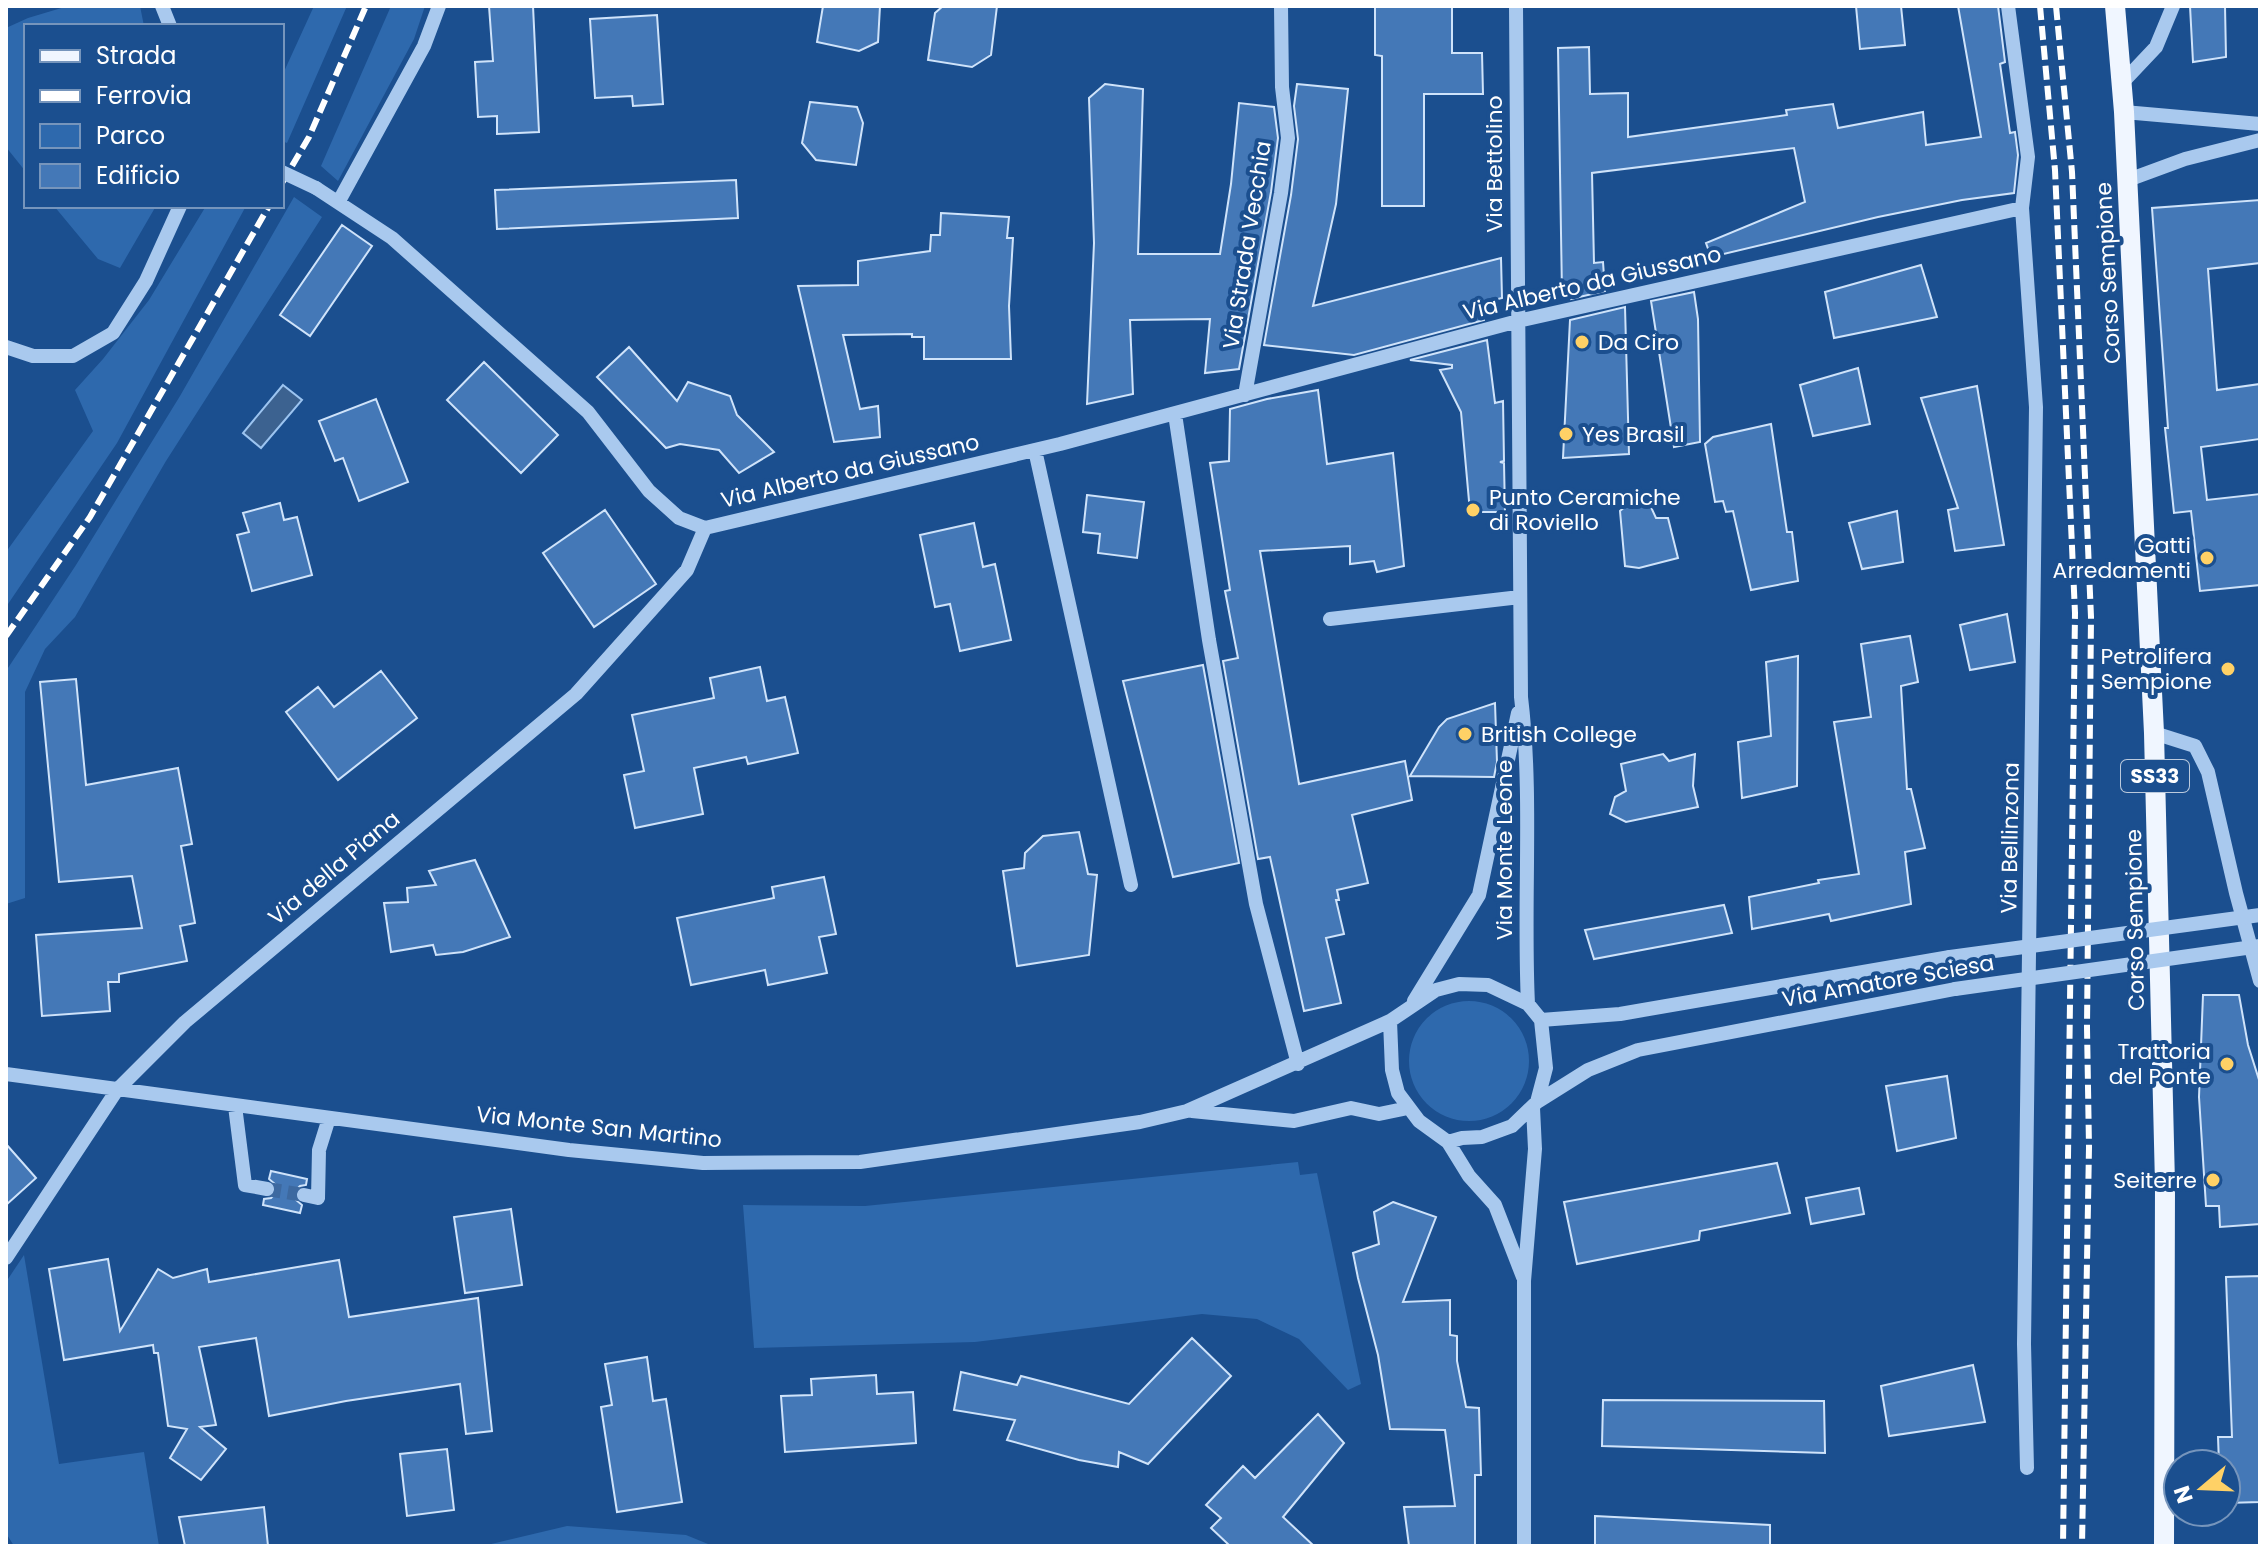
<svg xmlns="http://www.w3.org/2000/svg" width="2266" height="1552" viewBox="0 0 2266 1552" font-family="Poppins,sans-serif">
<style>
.green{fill:#2e69ad}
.water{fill:#3c6290;stroke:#9cc4f0;stroke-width:2}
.building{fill:#4478b7;stroke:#cfe3fa;stroke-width:2}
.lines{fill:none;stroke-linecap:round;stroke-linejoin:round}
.minor-tunnel{stroke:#3d69a0;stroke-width:14;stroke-dasharray:14 7;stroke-linecap:butt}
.minor{stroke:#a9c9ee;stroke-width:14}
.major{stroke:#f0f6ff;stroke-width:20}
.rail{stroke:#fff;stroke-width:6;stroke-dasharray:14 6;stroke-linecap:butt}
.minor-bridge{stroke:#a9c9ee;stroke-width:14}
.poi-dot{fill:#ffd166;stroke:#1b4f8f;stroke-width:3}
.labels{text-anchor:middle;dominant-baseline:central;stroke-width:8;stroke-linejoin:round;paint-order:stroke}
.shield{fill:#1b4f8f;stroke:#bbcadd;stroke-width:2}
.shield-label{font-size:20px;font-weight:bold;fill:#fff}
.street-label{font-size:22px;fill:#fff;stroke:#1b4f8f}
.poi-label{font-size:22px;fill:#fff;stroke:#1b4f8f;text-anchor:start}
</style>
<rect width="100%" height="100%" fill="#1b4f8f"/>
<path class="green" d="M68 6H140L144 26H26V172L6 147V28L28 18Z
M314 6H347L287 143 282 141V76Z
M391 6H425L414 39 338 181 321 166Z
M294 197 322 217 166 461 75 617 45 649 25 692V898L6 904V671L76 565 180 396Z
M54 206H156L120 268 98 259Z
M206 206H246L117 443 6 607V552L93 431 75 390 103 359 149 300Z
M1409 1061a60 60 0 1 1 120 0a60 60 0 1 1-120 0Z
M1298 1162 1300 1175 1317 1173 1361 1384 1348 1390 1299 1339 1257 1319 1202 1314 975 1342 754 1348 743 1205 865 1206Z
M24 1255 59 1464 144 1452 159 1546H14L6 1533V1282Z
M567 1526 686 1535 713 1546H483Z"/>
<path class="water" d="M283 385 302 400 261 448 243 433Z"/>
<path class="building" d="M489 6H533L539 132 497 134V116L478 117 475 62 493 61Z
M823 6H880L878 42 859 51 817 42Z
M943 6H997L991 55 972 67 928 60 935 13Z
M1375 6H1452V53H1482L1483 94H1424V206H1382V56L1375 55Z
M1856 6H1901L1905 45 1860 49Z
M1958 6H1998L2005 62 2000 64 2010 133 2015 132 2018 155 2014 193 1962 200 1878 217 1711 257 1706 243 1805 202 1794 148 1592 173 1594 263 1603 262 1605 291 1571 299V291L1562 294 1558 48 1589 47 1590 94 1628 93V137L1787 115 1786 110 1833 104 1838 128 1923 112 1926 145 1981 137Z
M2190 6H2225L2226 57 2193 62Z
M657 15 663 104 633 106 632 96 595 98 590 19Z
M1105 84 1143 89 1138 254H1220L1231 184 1239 103 1274 107 1278 138 1271 192 1239 369 1205 373 1210 319 1130 320 1133 394 1087 404 1094 243 1089 98Z
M1297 84 1348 89 1336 204 1313 306 1501 258 1502 298 1482 303 1484 320 1354 355 1264 345 1291 195 1298 139 1294 106Z
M810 102 857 107 863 123 856 165 816 160 802 143Z
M736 180 738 218 497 229 495 190Z
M2260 200V263L2208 269 2217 390 2260 384V439L2201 447 2207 500 2260 494V585L2200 591 2191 511 2174 513 2165 428H2168L2152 208Z
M941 213 1009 217 1007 238H1013L1009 306 1011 359H924V337H912V334L843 335 860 409 878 406 880 437 834 442 798 286 858 285V261L930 251 931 235H940Z
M342 225 372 246 310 336 280 315Z
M1921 265 1937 317 1834 338 1825 292Z
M1694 292 1698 319 1700 442 1674 447 1651 301Z
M1625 307 1629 454 1563 458 1570 320Z
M1487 340 1495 403 1503 401 1504 461 1500 462 1504 463 1505 512H1470L1461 412 1440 370 1452 368V365L1410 360Z
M629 347 677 401 688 382 730 396 737 415 774 452 739 473 719 450 680 444 666 448 597 377Z
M484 362 558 435 521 473 447 400Z
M1858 368 1870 424 1813 436 1800 385Z
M1977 386 2004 545 1955 551 1948 510 1958 508 1921 398Z
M1318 390 1327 464 1393 453 1404 566 1377 572 1374 561 1350 564V546L1260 551 1299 784 1405 761 1412 800 1352 815 1368 883 1337 890 1339 900H1336L1344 934 1326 938 1341 1003 1304 1011 1270 857 1258 859 1223 661 1238 658 1225 591 1230 590 1210 463 1229 461 1230 409 1267 399Z
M376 399 408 482 359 501 343 458 335 461 319 421Z
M1771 424 1787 532H1792L1798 581 1751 590 1733 511 1726 512 1723 501 1715 502 1705 444 1713 437Z
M1087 495 1144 502 1137 558 1098 553 1100 534 1083 532Z
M1633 500 1650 505 1656 518H1668L1678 558 1639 568 1625 566 1620 511Z
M280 503 284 520 297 517 312 575 252 591 237 535 249 532 243 513Z
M605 510 656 584 594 627 543 553Z
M1897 511 1903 562 1862 569 1849 523Z
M974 523 983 567 995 564 1011 640 960 651 950 604 935 607 920 535Z
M2007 614 2015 662 1970 670 1960 625Z
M1910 636 1918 682 1901 686 1907 789H1911L1925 848 1905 852 1911 904 1831 921 1829 914 1752 929 1749 897 1819 883 1818 880 1859 874 1834 722 1871 717 1861 644Z
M1798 656 1797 786 1742 798 1738 742 1771 736 1766 662Z
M1203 665 1239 863 1173 877 1123 681Z
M760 667 767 701 785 697 798 753 748 764 746 757 694 768 703 814 635 828 624 775 644 771 632 715 714 698 710 678Z
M381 671 417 718 338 780 286 712 318 687 334 707Z
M76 679 86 785 178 768 192 844 181 846 195 923 180 926 187 961 119 974V982H108L110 1011 42 1016 36 935 142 928 132 876 59 882 40 682Z
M1495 703 1497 762 1494 777 1410 776 1439 727 1447 719Z
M1663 754 1669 761 1695 754 1693 786 1698 807 1626 822 1610 814 1615 797 1626 791 1621 764Z
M1079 832 1088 874 1097 875 1089 955 1017 966 1003 871 1024 868 1025 853 1043 836Z
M475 860 510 937 463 952 436 955 433 945 391 952 384 903 408 902 407 888 436 885 429 871Z
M824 877 836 934 819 937 827 973 768 985 765 970 691 985 677 918 774 898 772 887Z
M1724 905 1732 933 1594 959 1585 930Z
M2203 995H2239L2248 1045 2260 1083V1224L2220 1227 2219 1206H2206L2199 1097Z
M1947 1076 1956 1138 1897 1151 1886 1086Z
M6 1144 36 1178 6 1205Z
M1777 1163 1790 1213 1700 1231 1699 1240 1577 1264 1564 1202Z
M271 1171 307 1179 306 1185 300 1186 294 1192 295 1199 302 1205 300 1213 263 1205 264 1199 271 1198 277 1192 276 1185 269 1179Z
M1859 1188 1864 1214 1811 1224 1806 1198Z
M1393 1202 1436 1217 1403 1302 1450 1300V1335L1457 1336V1361L1466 1407 1479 1408 1481 1475H1475V1546H1409L1404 1507 1455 1506 1445 1430 1390 1429 1378 1355 1358 1278 1353 1253 1379 1244 1374 1212Z
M511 1209 522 1285 465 1293 454 1217Z
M108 1259 120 1331 158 1269 173 1278 207 1269 209 1282 339 1260 349 1317 478 1298 492 1431 466 1434 460 1384 346 1401 269 1416 256 1338 199 1347 216 1425 200 1427 226 1449 201 1480 170 1458 187 1429 168 1426 158 1353H154L153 1345 64 1360 49 1269Z
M2260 1276V1502L2226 1503V1464H2219L2218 1437H2232L2226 1277Z
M1192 1338 1231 1376 1148 1464 1119 1452 1118 1467 1079 1460 1007 1440 1015 1420 954 1410 961 1372 1017 1385 1021 1376 1129 1404Z
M647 1357 653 1401 666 1399 682 1502 617 1512 601 1407 612 1405 605 1364Z
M1973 1365 1985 1422 1889 1436 1881 1386Z
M876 1375 877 1394 913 1392 916 1443 785 1452 781 1396 812 1395 811 1379Z
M1603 1400 1824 1401 1825 1453 1602 1446Z
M1318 1414 1344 1443 1283 1517 1314 1546H1230L1211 1528 1221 1518 1206 1505 1243 1466 1255 1478Z
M447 1449 454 1510 407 1516 400 1454Z
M264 1507 268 1546H185L179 1517Z
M1595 1516 1770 1525V1546H1595Z"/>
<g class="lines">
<path class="minor-tunnel" d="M267 1189 304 1195"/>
<path class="minor" d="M162 6 170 26
M1516 6 1521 697C1533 796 1523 903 1528 1004
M2008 6 2028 157 2022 208 2036 407 2024 1344 2027 1468
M2122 83 2156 47 2173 6
M2124 112 2260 124
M2128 180 2185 159 2260 140
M316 188 392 238 588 412 649 491 679 518 705 528 1060 444 1518 321 2022 208
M339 201 424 46 439 6
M6 347 33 356H73L113 333 146 281 180 206
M1245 395 1281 193 1288 138 1282 87 1281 6
M1175 414 1209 640 1256 904 1298 1064
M1035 450 1131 885
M1330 619 1520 597
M2154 733 2195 746 2208 772 2236 893 2260 981
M1414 1001 1479 895 1518 713
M1541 1020 1620 1014 1950 957
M1390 1021 1392 1070 1398 1093 1419 1121 1448 1142 1469 1176 1495 1205 1523 1277
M6 1074 569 1150 703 1163 860 1162 1140 1122 1187 1111 1390 1021 1436 990 1459 984 1488 985 1528 1004 1541 1020 1546 1068 1537 1102 1512 1126 1482 1137 1462 1138 1448 1142
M1537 1102 1588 1070 1638 1050 1955 989
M235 1106 245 1185 267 1189
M1192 1111 1294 1121 1351 1108 1379 1114 1408 1108
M304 1195 318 1198 319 1150 329 1118
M6 1258 117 1090 185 1022 576 694 687 570 705 528
M1524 1546V1281L1535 1149 1533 1108"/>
<path class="major" d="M2115 6 2124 112 2154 733 2165 1184 2164 1546"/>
<path class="rail" d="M2040 6 2055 170 2075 613 2063 1546
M2056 6 2072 172 2091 617 2087 1027 2089 1147 2082 1546
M282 183 309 137 366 6
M6 636 90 517 269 206"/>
<path class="minor-bridge" d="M282 172 316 188
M1950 957 2260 915
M1955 989 2260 946"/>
</g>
<g class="poi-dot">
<circle cx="1582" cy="342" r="8"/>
<circle cx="1566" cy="434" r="8"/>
<circle cx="1473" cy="510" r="8"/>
<circle cx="2207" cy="558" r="8"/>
<circle cx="2228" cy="669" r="8"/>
<circle cx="1465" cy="734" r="8"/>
<circle cx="2227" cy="1064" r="8"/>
<circle cx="2213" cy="1180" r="8"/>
</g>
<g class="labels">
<rect class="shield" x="2121" y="760" width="68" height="32" rx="6"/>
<g class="shield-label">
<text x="2155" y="776">SS33</text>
</g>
<g class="street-label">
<text transform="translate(1494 164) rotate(-90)">Via Bettolino</text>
<text transform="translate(1247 245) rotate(-81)">Via Strada Vecchia</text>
<text transform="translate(2108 273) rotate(-93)">Corso Sempione</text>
<text transform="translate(1592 283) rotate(-13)">Via Alberto da Giussano</text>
<text transform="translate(850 471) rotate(-13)">Via Alberto da Giussano</text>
<text transform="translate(2010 838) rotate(-89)">Via Bellinzona</text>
<text transform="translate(1504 850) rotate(-90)">Via Monte Leone</text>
<text transform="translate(334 868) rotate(-40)">Via della Piana</text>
<text transform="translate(2135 920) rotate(-91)">Corso Sempione</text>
<text transform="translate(1888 981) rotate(-10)">Via Amatore Sciesa</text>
<text transform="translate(599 1127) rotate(6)">Via Monte San Martino</text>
</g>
<g class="poi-label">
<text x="1598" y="342">Da Ciro</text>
<text x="1582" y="434">Yes Brasil</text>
<text x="1489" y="497">Punto Ceramiche<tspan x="1489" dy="25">di Roviello</tspan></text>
<text x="2191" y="545" text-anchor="end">Gatti<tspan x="2191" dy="25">Arredamenti</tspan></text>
<text x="2212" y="656" text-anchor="end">Petrolifera<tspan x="2212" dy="25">Sempione</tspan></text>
<text x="1481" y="734">British College</text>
<text x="2211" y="1051" text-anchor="end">Trattoria<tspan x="2211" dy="25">del Ponte</tspan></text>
<text x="2197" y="1180" text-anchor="end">Seiterre</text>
</g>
</g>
<rect width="2266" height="1552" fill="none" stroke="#ffffff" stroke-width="16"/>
<rect x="24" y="24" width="260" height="184" fill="#1b4f8f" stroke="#7695bc" stroke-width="2"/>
<rect x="40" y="50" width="40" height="12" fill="#f0f6ff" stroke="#7695bc" stroke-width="2"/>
<text x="96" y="64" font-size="24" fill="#ffffff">Strada</text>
<rect x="40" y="90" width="40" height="12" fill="#ffffff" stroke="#7695bc" stroke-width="2"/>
<text x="96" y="104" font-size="24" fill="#ffffff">Ferrovia</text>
<rect x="40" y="124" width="40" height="24" fill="#2e69ad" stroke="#7695bc" stroke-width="2"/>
<text x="96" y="144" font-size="24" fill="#ffffff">Parco</text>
<rect x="40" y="164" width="40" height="24" fill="#4478b7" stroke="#7695bc" stroke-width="2"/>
<text x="96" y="184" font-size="24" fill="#ffffff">Edificio</text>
<g transform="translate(2202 1488) rotate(251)"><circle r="38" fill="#1b4f8f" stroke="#7695bc" stroke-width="2"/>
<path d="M0-6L14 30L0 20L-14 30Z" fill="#ffd166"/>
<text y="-12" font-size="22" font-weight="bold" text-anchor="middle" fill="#ffffff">N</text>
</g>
</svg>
